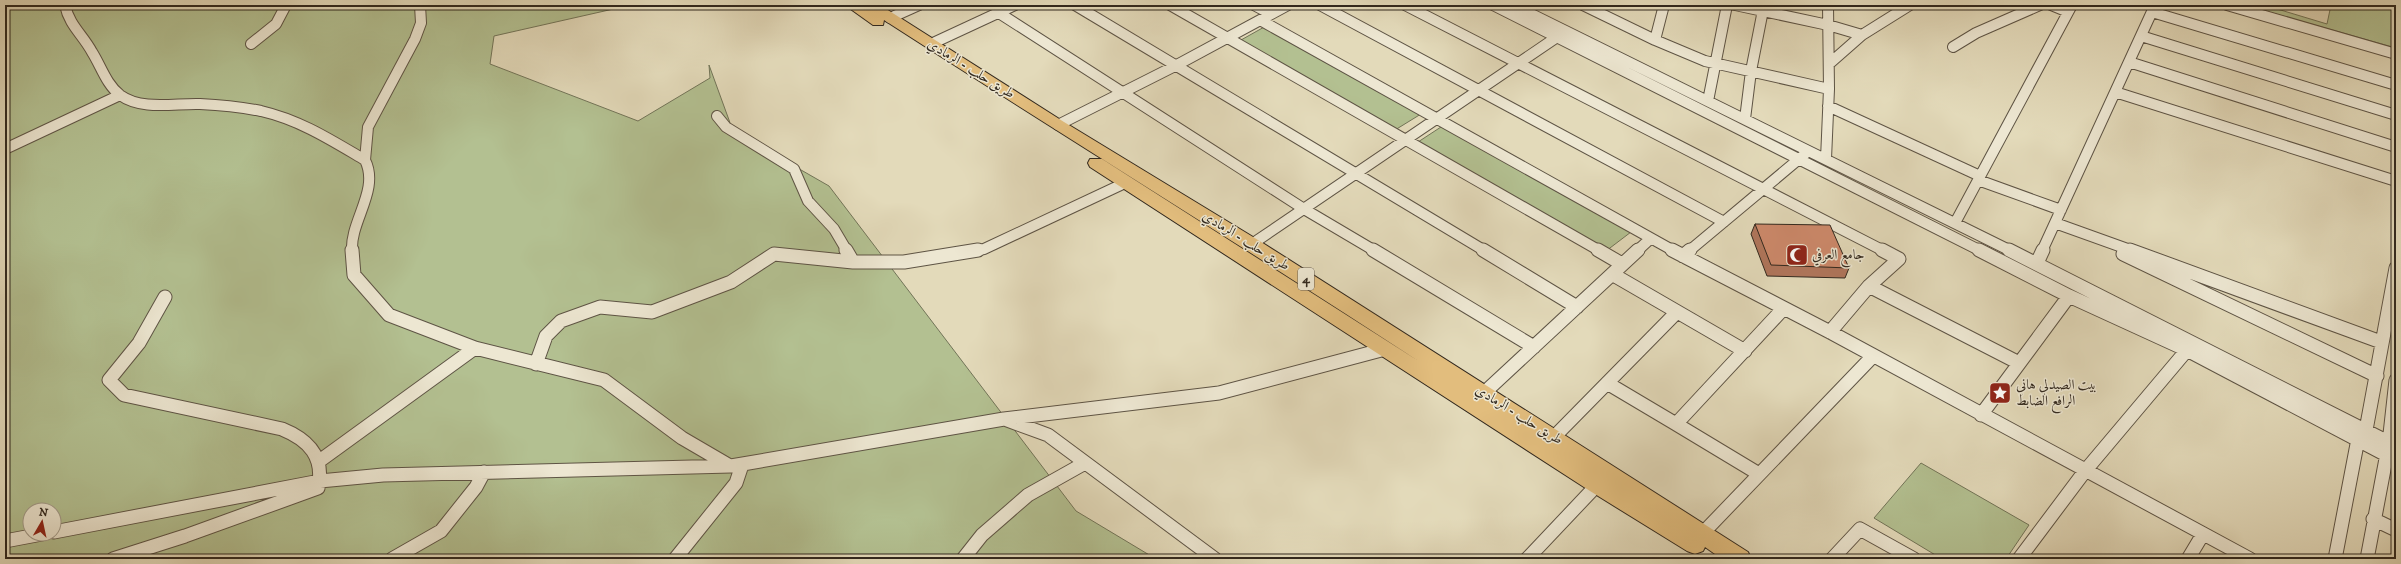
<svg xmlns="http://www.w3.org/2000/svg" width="2401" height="564" viewBox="0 0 2401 564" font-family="'IM FELL DW Pica',Amiri,serif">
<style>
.green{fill:#b3c091;stroke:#727458;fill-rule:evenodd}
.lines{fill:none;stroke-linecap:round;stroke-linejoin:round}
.minor-far1-casing{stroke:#5e5445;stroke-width:12}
.minor-casing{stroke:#5e5445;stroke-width:15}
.highway-casing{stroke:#31281e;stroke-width:2}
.minor-far1{stroke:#ede7d2;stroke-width:10}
.minor{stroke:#ede7d2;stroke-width:13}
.highway{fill:#e2bd7d;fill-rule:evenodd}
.wall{fill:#b0765c;stroke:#31281e}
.building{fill:#cd896b;stroke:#31281e}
.labels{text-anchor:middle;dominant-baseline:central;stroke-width:3;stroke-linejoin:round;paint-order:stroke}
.shield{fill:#ede7d2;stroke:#696154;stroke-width:1}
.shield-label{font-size:13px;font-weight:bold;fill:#31281e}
.street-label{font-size:14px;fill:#31281e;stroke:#ede7d2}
.poi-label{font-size:14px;fill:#31281e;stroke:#ede7d2;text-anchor:start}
</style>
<rect width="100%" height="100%" fill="#e3daba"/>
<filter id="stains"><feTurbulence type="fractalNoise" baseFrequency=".005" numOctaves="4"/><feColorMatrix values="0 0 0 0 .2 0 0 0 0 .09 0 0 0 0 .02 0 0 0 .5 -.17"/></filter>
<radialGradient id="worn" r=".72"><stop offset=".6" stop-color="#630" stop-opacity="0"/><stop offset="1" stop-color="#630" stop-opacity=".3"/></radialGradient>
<path class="green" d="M5 5H631L494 36 490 64 638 121 710 78 709 65 733 131 829 186 1076 511 1156 559H5ZM30 510H54V534H30Z
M2254 5H2264L2327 24 2331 5H2396V48L2258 9Z
M1266 26 1421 114 1395 130 1241 40Z
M1444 125 1631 232 1606 251 1418 142Z
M1921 463 2029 525 2006 559H1942L1874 518Z"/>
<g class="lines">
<g class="minor-far1-casing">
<path id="minor-far1" d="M65 5C69 25 83 35 92 52 101 66 106 84 120 95 142 111 175 103 200 104 220 105 241 107 261 111 300 120 331 140 365 160 380 190 350 221 352 251
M1075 5 1485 251
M1170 5 1600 251
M1254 5 1271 14
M1320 5 1724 222
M1405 5 1884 251
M1493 5 1981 251
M1513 5 2011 251
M1583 5 1655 40 1705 61 1829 89
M1735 5 1828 25 1862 35
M2051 5 2068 12
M2227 5 2396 54
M2152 12 2396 85
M999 13 1304 209 1375 251
M890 18 919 5
M1260 20 1674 251
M2141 36 2396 115
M1655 40 1664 5
M251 44 276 24 286 5
M931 44 1015 5
M1953 47 1976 33 2040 5
M2129 62 2396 147
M1829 64 1862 35 1910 5
M2115 92 2396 181
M1708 101 1727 5
M1828 106 1980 176
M717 116 726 127 794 169 808 201 834 229 847 251
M1745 119 1751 71 1764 5
M1058 125 1175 66 1288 5
M5 149 120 95
M1826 159 1829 89 1828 5
M365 160 368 127 415 39 421 23 420 5
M1978 180 2061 210
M1955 223 2072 5
M2055 223 2133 251
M1252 244 1557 37
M973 251 984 249 1127 182
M1637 251 1650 239
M1689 251 1805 154
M2042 251 2155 5"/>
</g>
<g class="minor-casing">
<path id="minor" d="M352 250 354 275 389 315 475 348 604 380 682 438 730 466
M846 250 853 262
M1373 250 1534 347
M1483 250 1577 307
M1598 250 1622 264
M1672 250 1830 332 2250 559
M1979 250 2069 296 2187 350 2396 460
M2009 250 2396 446
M2130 250 2381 342
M2123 254 2377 376
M1683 256 1690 250
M2037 263 2043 250
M1612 274 1745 351
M1869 286 2019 363
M1830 332 1869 286 1899 259 1882 250
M536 364 546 336 561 321 600 307 652 312 731 282 774 254 853 262H904L978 250
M1607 383 1676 424
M1484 393 1638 250
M1981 415 2069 296
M1007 420 1048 435 1215 559
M1554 437 1677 312
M318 462 475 348
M1759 474 1676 424 1783 309
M2373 519 2396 530
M54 532 320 481 383 475 731 466 1004 419 1219 393 1385 349
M1701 535 1873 356
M5 541 42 534
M113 559 185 536 318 488C325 457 309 440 282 429L124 395 109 380 139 343 165 297
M392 559 441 531 476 487 484 472
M675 559 736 483 742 465
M963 559 982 535 1028 495 1085 463
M1527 559 1597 485
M1832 559 1860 529 1914 559
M2019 559 2085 471 2187 350
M2188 559 2203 534
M2335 559 2358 439 2366 430 2396 268
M2367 559 2389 443 2396 380"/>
</g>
<g class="highway-casing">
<path id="highway" d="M845 5H880L1064 122 1258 240 1748 552 1751 559H1722L1705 547 1703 551 1695 554 1687 551 1590 491 1090 167 1088 163 1090 159H1102L1420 362C1243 246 1062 135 884 20L883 25H873Z"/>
</g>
<use href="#minor-far1" class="minor-far1"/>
<use href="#minor" class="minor"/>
<use href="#highway" class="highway"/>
</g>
<path class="wall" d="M1755 224 1849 268 1845 278 1767 276 1751 234Z"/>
<path class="building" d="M1755 224 1830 225 1849 268 1771 265Z"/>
<defs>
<g id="mosque-square" transform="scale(1.15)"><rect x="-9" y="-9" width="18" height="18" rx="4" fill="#8f2418" stroke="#ede7d2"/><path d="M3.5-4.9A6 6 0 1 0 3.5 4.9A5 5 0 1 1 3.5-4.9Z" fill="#fff"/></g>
<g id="sight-square" transform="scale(1.15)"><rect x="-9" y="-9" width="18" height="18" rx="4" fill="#8f2418" stroke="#ede7d2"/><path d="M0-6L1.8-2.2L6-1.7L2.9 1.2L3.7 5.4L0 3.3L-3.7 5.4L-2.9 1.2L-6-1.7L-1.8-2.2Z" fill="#fff"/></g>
</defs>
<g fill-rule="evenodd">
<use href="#mosque-square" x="1797" y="255"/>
<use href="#sight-square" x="2000" y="393"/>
</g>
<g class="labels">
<rect class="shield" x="1298" y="268" width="16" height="22" rx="3"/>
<g class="shield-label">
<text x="1306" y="279">4</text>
</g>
<g class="street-label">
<text transform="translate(971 69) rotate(32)">طريق حلب - الرمادي</text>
<text transform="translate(1246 241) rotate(32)">طريق حلب - الرمادي</text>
<text transform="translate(1519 415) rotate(32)">طريق حلب - الرمادي</text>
</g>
<g class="poi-label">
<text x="1812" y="255">جامع العرفي</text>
<text x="2016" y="385">بيت الصيدلي هاني<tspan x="2016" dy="16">الرافع الضابط</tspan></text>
</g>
</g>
<rect width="2401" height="564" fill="none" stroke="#e3daba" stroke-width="20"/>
<rect x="6" y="6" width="2389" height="552" fill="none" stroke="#31281e" stroke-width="2"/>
<rect x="10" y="10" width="2381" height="544" fill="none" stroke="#31281e"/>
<g transform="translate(42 522) rotate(9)"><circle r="19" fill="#ede7d2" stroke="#a29b8a"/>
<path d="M0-3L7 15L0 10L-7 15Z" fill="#8f2418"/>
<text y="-6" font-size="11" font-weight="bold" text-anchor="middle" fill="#31281e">N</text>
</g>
<rect width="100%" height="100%" filter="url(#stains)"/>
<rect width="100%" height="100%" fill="url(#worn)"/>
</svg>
